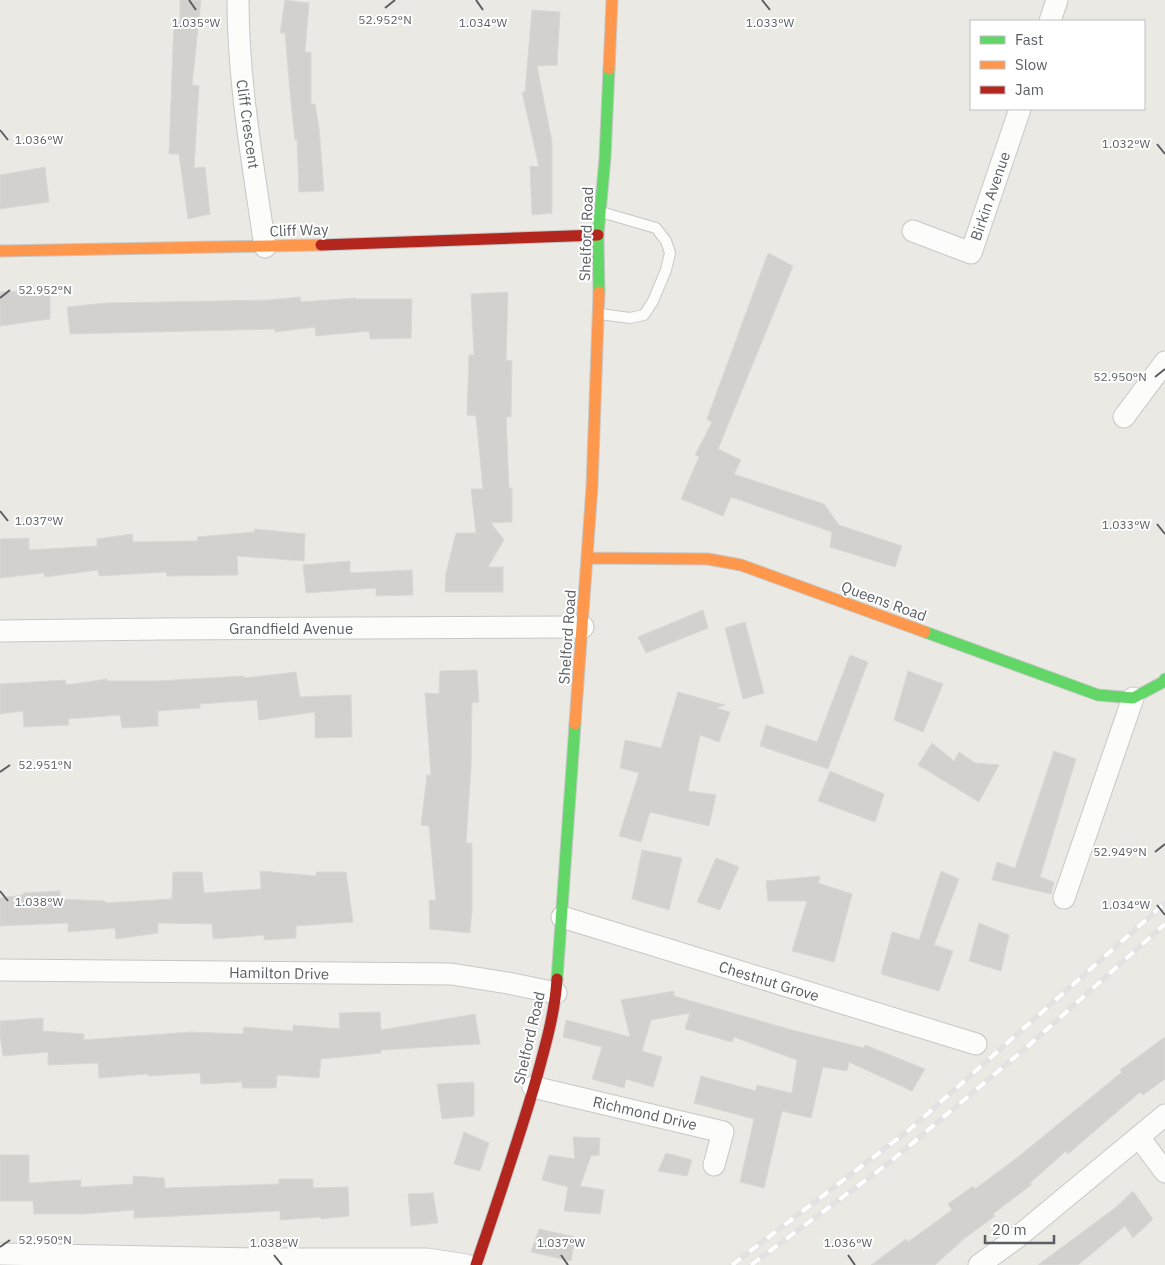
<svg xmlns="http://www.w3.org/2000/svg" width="1165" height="1265" viewBox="0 0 1165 1265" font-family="'IBM Plex Sans',sans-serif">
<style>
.building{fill:#d2d1ce;stroke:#dad8d4}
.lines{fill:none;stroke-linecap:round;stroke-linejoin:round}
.lane-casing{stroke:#c7c7c6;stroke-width:12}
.street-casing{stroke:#c7c7c6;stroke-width:23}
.fast-casing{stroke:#c7c8c8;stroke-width:13}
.slow-casing{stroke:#c7c8c8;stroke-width:13}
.jam-casing{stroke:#c7c8c8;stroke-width:13}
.lane{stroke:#fcfcfb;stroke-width:10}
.street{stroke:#fcfcfb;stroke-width:21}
.fast{stroke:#63d668;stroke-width:11}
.slow{stroke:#ff974d;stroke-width:11}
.jam{stroke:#b3261e;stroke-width:11}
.rail-casing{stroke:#e2e2e1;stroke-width:5.5}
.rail{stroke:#fff;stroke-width:4;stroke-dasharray:11;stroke-linecap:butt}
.ticks{fill:none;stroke:#5a5e63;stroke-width:2}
.labels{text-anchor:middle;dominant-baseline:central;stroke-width:4;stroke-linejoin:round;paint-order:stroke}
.street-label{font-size:15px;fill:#5a5e63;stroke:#fff}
.ticks-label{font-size:12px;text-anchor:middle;fill:#5a5e63;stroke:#fff;stroke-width:4;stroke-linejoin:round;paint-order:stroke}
</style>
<rect width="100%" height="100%" fill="#eae9e4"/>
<path class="building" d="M180 0H201L192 85 199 86 194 168 205 167 210 214 188 219 179 154H169L174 21 180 22Z
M285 0 309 3 305 52H311V104H315L319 128 324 191 299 192 297 139 295 140 291 103 285 33H280Z
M532 10 560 12 557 65 537 66 552 142V213L532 215 530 166 539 167 522 92H525Z
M45 167 49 202 0 209V175Z
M768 253 793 266 718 449 741 460 734 474 824 504 839 525 902 546 895 567 830 547 832 532 731 497 723 516 681 499 699 457 695 455 712 422 707 419Z
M50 290V319L0 326V292Z
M508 292 506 360 512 361 511 417H506L509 488H512V522L491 523 504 540 488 567H503V592H445L446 573 456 533H476L471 489H483L476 416 467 415 469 355H474L471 294Z
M300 297 301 302 356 298V299H412L411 338 370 339 369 331 316 336 315 327 275 332V329L70 334 67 307 106 303 269 300Z
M255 529 305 534 304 561 237 556 238 575 167 576 166 572 99 576 98 570 45 577 44 573 0 578V539L29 538V550L97 546V539L132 534 133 542 198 541 197 537 254 532Z
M350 561V573L412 570 413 595 376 596V588L306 593 303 565Z
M703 610 708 628 646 653 638 637Z
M745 622 764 693 743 699 725 628Z
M850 655 868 662 828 769 760 746 766 725 817 742Z
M477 670 479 702 472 703 471 768 466 843H472V910L470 933 430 929 429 900H436L429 826 421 825 427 775H431L425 693 439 694 440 671Z
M908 671 943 684 923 732 894 720Z
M296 672 300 697 351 695 352 737 315 738V712L259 720 257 700 200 704V708L158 711V726L122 728 120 715 68 719 69 725 24 727 23 711 0 714V684L65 680 66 685 107 679V681H158L244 676V678Z
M678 692 725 705 716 708 730 712 719 742 700 735 688 791 716 795 709 826 650 812 641 842 619 836 639 773 620 768 625 740 661 748Z
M932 743 954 761 959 752 975 763 999 765 979 802 918 765Z
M1054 751 1076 759 1040 877 1054 882 1051 894 992 880 997 862 1015 868Z
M830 771 884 794 875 822 818 801Z
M642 850 682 858 669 910 632 899Z
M716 858 739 867 720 910 697 902Z
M260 871 317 876 316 872H346L353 922 296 926V938L264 940V935L213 939 212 924 158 923V933L116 939 115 928 68 932V923L0 926V898L23 895V893L60 891V899L105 901V903L172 899 173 872H202L204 893 261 889Z
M941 871 959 879 934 945 953 951 939 991 881 974 892 932 919 940Z
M820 876 818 883 852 894 834 962 792 951 807 901H768L766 881Z
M979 923 1009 935 1001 971 969 961Z
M674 991V996L792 1030 864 1048 865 1045 925 1069 912 1091 849 1062 847 1071 823 1067 811 1118 782 1111 764 1188 740 1182 754 1119 694 1103 701 1076 756 1091 757 1085 792 1093 797 1060 734 1037 732 1042 685 1029 690 1013 651 1020 642 1051 662 1057 653 1087 626 1079 624 1088 592 1079 602 1047 563 1037 566 1020 630 1037 621 1000Z
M380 1012 381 1030 475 1014 480 1044 381 1050V1053L321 1059 319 1078 277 1075 276 1088H242V1082L201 1084 200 1073 148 1076V1074L99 1078 98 1063 48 1065V1052L3 1056 0 1034V1021L43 1018V1031L84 1034V1040L190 1032 243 1034 244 1027 293 1031V1025L340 1029 339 1013Z
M1165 1037V1079L1143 1095 1140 1092 1068 1154 1066 1151 1030 1183 1031 1185 993 1214 995 1216 965 1238 935 1265H871L906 1239 908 1242 952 1210 948 1204 973 1186 975 1189 1018 1157 1122 1072 1120 1070Z
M474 1082V1116L442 1119 437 1084Z
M464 1132 489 1143 480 1171 454 1164Z
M573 1137 600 1138 599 1155 591 1156 580 1186 604 1190 600 1214 564 1211 568 1187 542 1180 549 1155 575 1159Z
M666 1153 692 1160 687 1176 658 1171Z
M0 1155H29V1183L81 1180V1187L133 1184V1176L164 1178 165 1188 279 1184V1179H313V1188L348 1187 349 1216 321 1219V1217L280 1220V1211L134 1218V1210L83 1214H34L33 1201H0Z
M1133 1191 1153 1219 1133 1238 1125 1226 1078 1265H1038L1115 1208Z
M433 1193 438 1223 411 1226 408 1194Z
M539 1229 575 1237 571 1261 531 1252Z"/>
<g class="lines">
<g class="lane-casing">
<path id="lane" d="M600 314 630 318 644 315 653 301 666 270 670 253 666 241 656 228 601 212"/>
</g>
<g class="street-casing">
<path id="street" d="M238 0C238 83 253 164 265 247
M1050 21 1057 0
M913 231 971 253 1020 109
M1124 417 1165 362
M0 631 163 629 583 627
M1064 898 1133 698
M562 917 976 1044
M0 970 451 974 508 983 556 993
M533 1087 723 1132 714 1165
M1139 1137 1165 1172
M0 1254 261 1259H427L466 1265
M979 1265 1019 1236 1165 1115"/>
</g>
<g class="fast-casing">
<path id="fast" d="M599 292 598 235 605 158 609 69
M925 632 1098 695 1133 698 1163 682 1165 679
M557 979 575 724"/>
</g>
<g class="slow-casing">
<path id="slow" d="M609 69 612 0
M0 251 321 245
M587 558 708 559 741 565 925 632
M575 724 592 487 599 292"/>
</g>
<g class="jam-casing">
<path id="jam" d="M321 245 598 235
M476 1265C497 1203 518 1142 536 1080 545 1047 555 1013 557 979"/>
</g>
<use href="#lane" class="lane"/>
<use href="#street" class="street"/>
<use href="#fast" class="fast"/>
<use href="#slow" class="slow"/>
<use href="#jam" class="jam"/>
<g class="rail-casing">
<path id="rail" d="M732 1265 909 1130 1165 903
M751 1265 890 1162 1027 1047 1165 924"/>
</g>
<use href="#rail" class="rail"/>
</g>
<path class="ticks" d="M189 0 196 10M476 0 483 10M762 0 770 10M385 8 395 0M0 130 8 140M1157 144 1165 154M0 298 10 290M1155 377 1165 369M0 511 8 521M1157 524 1165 534M0 772 10 765M1155 852 1165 844M0 891 8 901M1157 905 1165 915M0 1247 10 1240M274 1255 282 1265M561 1255 568 1265M848 1255 855 1265"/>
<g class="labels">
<g class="street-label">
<text transform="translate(248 124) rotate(82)">Cliff Crescent</text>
<text transform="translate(990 196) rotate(-71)">Birkin Avenue</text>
<text transform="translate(299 230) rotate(-2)">Cliff Way</text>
<text transform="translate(586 234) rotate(-88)">Shelford Road</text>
<text transform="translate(884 601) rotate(20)">Queens Road</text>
<text x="291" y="628">Grandfield Avenue</text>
<text transform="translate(567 637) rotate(-86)">Shelford Road</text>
<text transform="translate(279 973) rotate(1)">Hamilton Drive</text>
<text transform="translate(769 981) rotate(17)">Chestnut Grove</text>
<text transform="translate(529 1038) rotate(-77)">Shelford Road</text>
<text transform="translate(645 1113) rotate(13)">Richmond Drive</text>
</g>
</g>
<g class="ticks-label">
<text x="385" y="24">52.952°N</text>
<text x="196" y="27">1.035°W</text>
<text x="483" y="27">1.034°W</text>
<text x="770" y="27">1.033°W</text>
<text x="39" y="144">1.036°W</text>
<text x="1126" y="148">1.032°W</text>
<text x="45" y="294">52.952°N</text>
<text x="1120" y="381">52.950°N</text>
<text x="39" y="525">1.037°W</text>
<text x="1126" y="529">1.033°W</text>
<text x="45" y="769">52.951°N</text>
<text x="1120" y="856">52.949°N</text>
<text x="39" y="906">1.038°W</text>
<text x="1126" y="909">1.034°W</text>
<text x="45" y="1244">52.950°N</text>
<text x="274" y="1247">1.038°W</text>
<text x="561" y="1247">1.037°W</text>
<text x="848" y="1247">1.036°W</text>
</g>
<rect x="970" y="20" width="175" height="90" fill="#ffffff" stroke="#bdbfc1"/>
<rect x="980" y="36" width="25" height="8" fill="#63d668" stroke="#bdbfc1"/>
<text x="1015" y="45" font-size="15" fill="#5a5e63">Fast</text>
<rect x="980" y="61" width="25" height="8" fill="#ff974d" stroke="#bdbfc1"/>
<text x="1015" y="70" font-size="15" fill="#5a5e63">Slow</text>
<rect x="980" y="86" width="25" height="8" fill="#b3261e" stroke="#bdbfc1"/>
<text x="1015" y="95" font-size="15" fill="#5a5e63">Jam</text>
<path d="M985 1235v8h69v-8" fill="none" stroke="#5a5e63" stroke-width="2.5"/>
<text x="992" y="1235" font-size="15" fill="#5a5e63" stroke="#ffffff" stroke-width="4" paint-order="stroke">20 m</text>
</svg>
